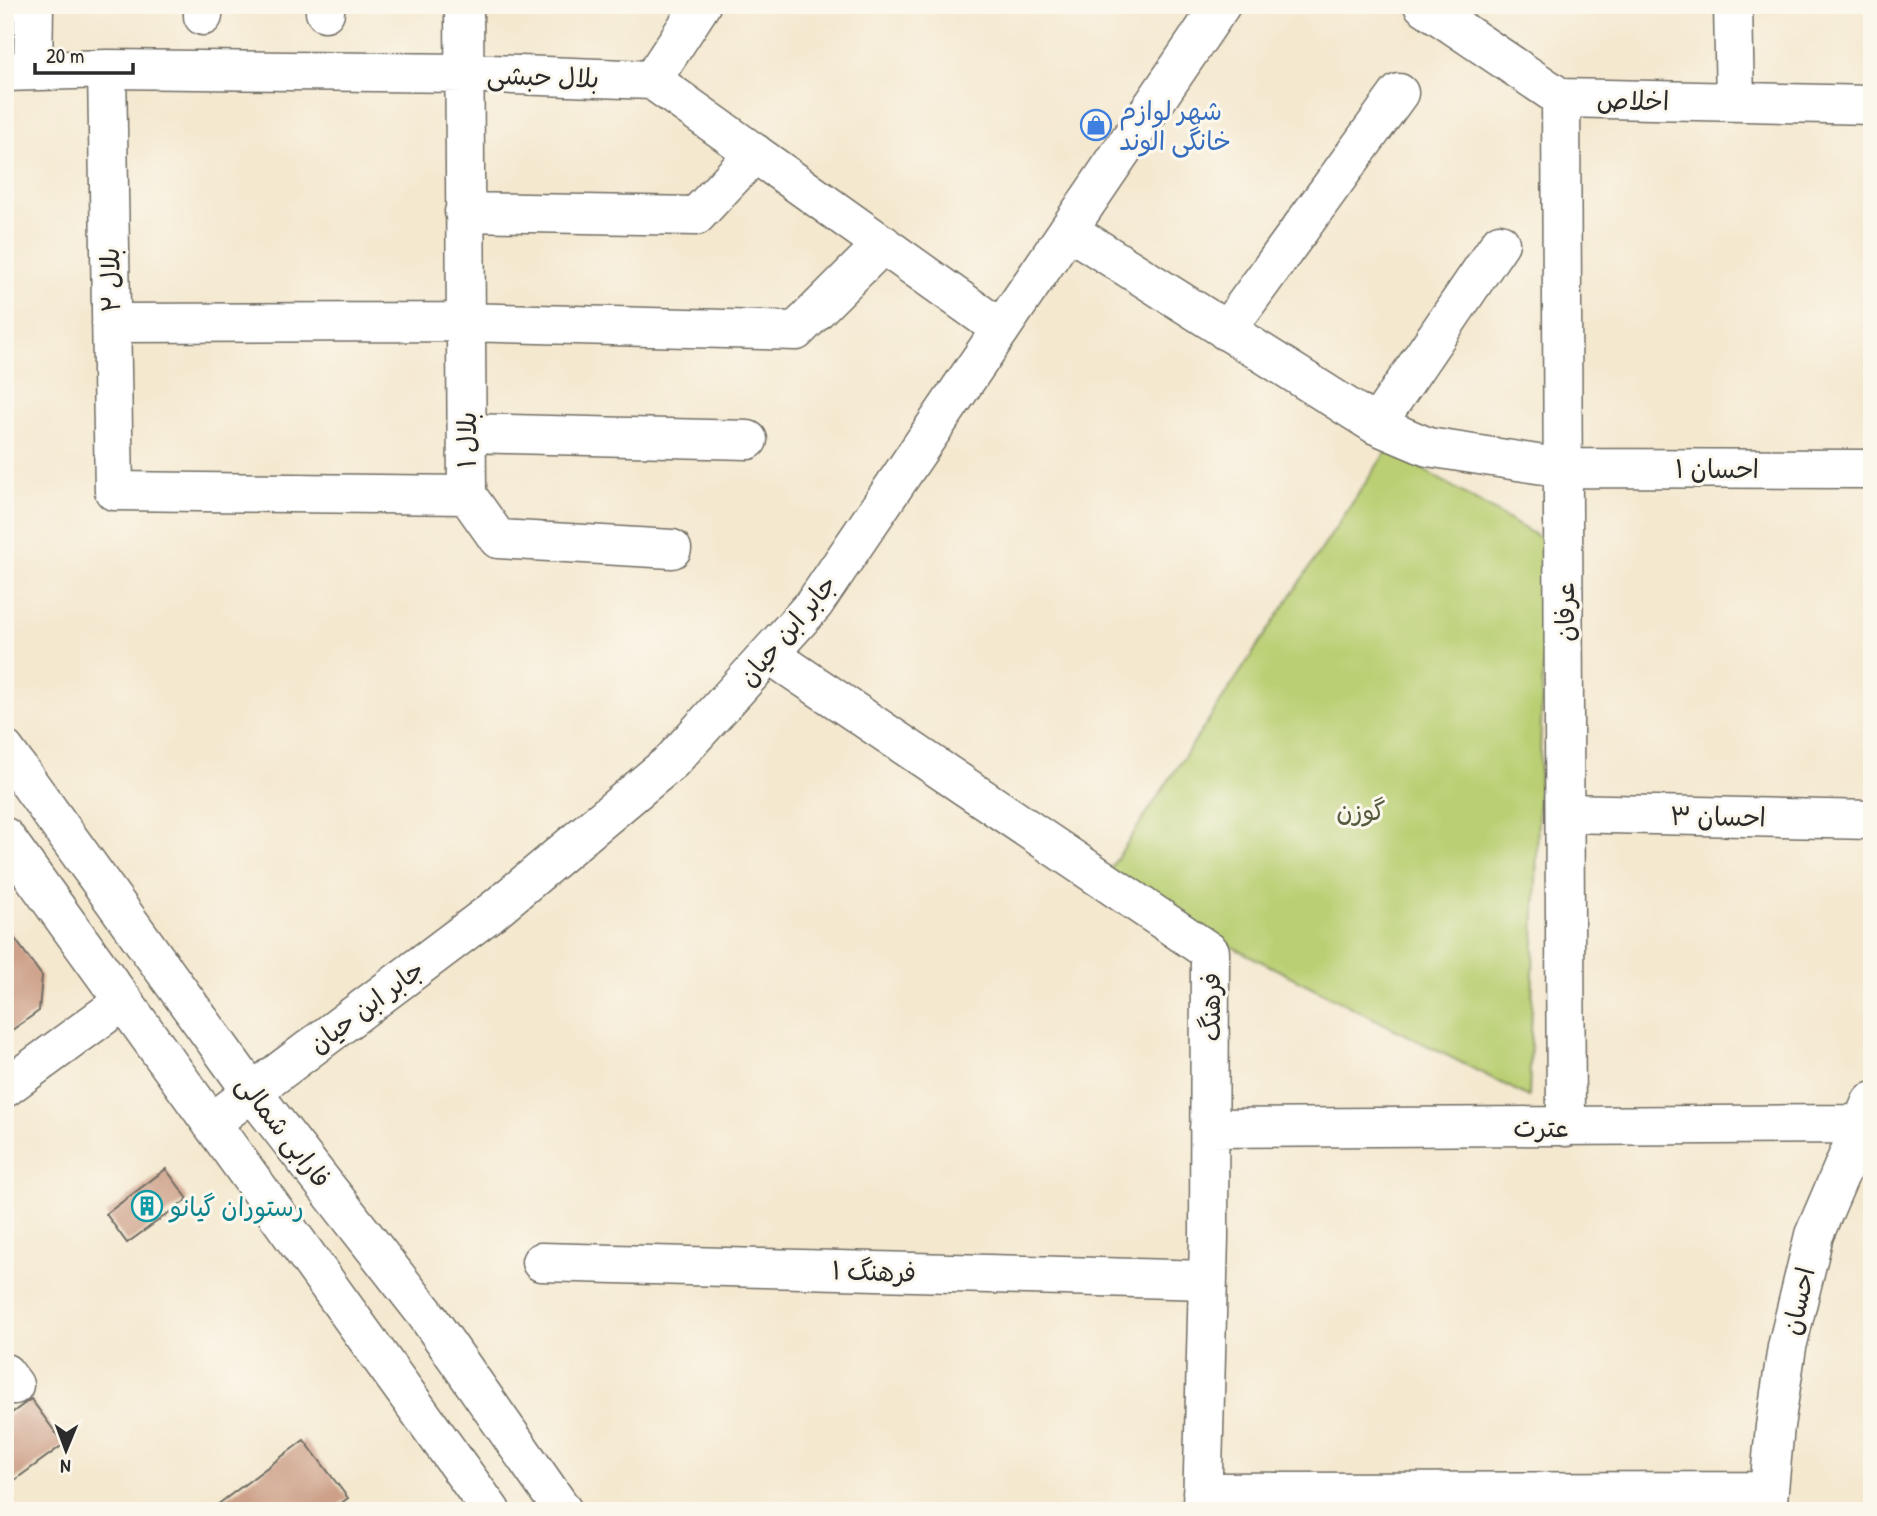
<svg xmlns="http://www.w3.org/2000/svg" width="1877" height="1516" viewBox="0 0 1877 1516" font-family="'Patrick Hand','Playpen Sans Arabic',sans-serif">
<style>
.green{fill:#bacf73;stroke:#727d4f;stroke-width:2}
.building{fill:#cda089}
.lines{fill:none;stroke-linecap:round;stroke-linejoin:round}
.minor-casing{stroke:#716d64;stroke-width:41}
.minor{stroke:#fff;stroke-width:38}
.labels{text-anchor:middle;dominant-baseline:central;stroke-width:6;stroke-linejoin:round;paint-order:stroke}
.street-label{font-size:26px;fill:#2b2b2b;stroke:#fbf7ec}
.shop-label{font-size:26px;fill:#366cbe;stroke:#fbf7ec;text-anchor:start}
.park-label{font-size:26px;fill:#565c41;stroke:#fbf7ec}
.culture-label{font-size:26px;fill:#0d838f;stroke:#fbf7ec;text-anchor:start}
</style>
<rect width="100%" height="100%" fill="#fbf7ec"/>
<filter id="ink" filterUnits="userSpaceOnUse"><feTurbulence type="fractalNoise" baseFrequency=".0143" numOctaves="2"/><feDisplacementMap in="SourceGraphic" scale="14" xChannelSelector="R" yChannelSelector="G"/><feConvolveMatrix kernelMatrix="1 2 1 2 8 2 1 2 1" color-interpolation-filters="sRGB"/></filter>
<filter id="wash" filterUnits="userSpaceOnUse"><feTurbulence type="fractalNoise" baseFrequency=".00686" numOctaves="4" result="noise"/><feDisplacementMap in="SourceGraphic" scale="28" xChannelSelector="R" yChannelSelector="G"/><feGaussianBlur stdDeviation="1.57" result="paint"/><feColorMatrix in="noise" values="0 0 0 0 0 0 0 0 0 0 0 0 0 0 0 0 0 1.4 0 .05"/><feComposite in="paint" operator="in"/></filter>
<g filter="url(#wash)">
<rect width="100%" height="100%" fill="#f4e8cf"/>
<path class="green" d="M1388 449 1547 542 1529 1097 1102 881Z"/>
<g id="blocks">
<path class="building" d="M5 925 42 976 39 1011 5 1035Z
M166 1169 188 1199 127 1243 106 1214Z
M31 1399 64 1444 5 1487V1418Z
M304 1440 348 1498 331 1511H209Z"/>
</g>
</g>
<g filter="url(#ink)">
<use href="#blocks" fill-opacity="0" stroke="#716d64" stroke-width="2"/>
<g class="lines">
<g class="minor-casing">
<path id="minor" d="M203 5V16
M1423 5 1561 98 1872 105
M1733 5 1735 102
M325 12V5
M107 69 114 491 467 495 464 5
M33 71 34 5
M5 72 107 69 463 73 652 80 1001 329
M652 80 701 5
M1561 98 1566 1127
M464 212 696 216 755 153
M1068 230 1376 425 1428 447 1563 468 1872 469
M111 323 465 322 796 331 883 244
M1226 331 1399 93
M1376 425 1500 243
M467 433 748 440
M467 495 498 539 672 549
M769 654 1210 952 1209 1237 1202 1511
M5 750 252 1092 425 1313 563 1511
M1565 813 1872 820
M5 837 491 1511
M5 1088 124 1001
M211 1123 494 910 672 761 814 604 1221 5
M1209 1128 1872 1124
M541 1262 1208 1280
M5 1373 14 1385
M1202 1492 1769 1491
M1767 1511 1775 1426 1787 1347 1814 1235 1871 1102"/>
</g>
<use href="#minor" class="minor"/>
</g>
</g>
<defs>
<g id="shop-ring" transform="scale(1.575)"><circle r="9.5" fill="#fbf7ec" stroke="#3f7fe0" stroke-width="1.5"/><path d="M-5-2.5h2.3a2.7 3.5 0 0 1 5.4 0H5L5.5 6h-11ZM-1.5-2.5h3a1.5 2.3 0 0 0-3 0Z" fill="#3f7fe0"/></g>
<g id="building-ring" transform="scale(1.575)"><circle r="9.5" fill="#fbf7ec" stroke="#0f9aa8" stroke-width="1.5"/><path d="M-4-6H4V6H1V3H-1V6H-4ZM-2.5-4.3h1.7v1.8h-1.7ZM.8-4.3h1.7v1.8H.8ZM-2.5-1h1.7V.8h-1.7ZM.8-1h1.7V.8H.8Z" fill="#0f9aa8"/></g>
</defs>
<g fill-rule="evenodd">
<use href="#shop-ring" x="1096" y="125"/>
<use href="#building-ring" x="147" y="1206"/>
</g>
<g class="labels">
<g class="street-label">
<text transform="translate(543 76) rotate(2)">بلال حبشی</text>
<text transform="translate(1633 100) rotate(1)">اخلاص</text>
<text transform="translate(110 280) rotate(-91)">بلال ۲</text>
<text transform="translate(466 440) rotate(-90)">بلال ۱</text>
<text x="1717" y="468">احسان ۱</text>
<text transform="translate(1564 612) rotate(-90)">عرفان</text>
<text transform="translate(787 630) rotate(-50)">جابر ابن حیان</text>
<text transform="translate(1718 816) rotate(1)">احسان ۳</text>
<text transform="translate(366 1006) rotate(-37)">جابر ابن حیان</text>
<text transform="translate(1210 1007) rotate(-90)">فرهنگ</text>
<text x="1541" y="1127">عترت</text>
<text transform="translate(284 1131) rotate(52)">فارابی شمالی</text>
<text transform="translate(874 1271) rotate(2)">فرهنگ ۱</text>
<text transform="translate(1798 1301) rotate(-77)">احسان</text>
</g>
<g class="shop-label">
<text x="1119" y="110">شهر لوازم<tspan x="1119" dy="30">خانگی الوند</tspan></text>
</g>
<g class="park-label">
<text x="1361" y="810">گوزن</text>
</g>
<g class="culture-label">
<text x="170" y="1206">رستوران گیانو</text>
</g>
</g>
<rect width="1877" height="1516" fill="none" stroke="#fbf7ec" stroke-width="28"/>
<g transform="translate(66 1450) rotate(181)" stroke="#fbf7ec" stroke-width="5" paint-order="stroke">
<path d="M0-5L12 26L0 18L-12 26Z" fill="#2b2b2b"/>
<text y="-10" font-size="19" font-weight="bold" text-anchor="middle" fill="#2b2b2b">N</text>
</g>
<path d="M35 63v10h98v-10" fill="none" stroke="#2b2b2b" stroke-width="3.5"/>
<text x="46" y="63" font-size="21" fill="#2b2b2b" stroke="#fbf7ec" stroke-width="5" paint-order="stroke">20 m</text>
</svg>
